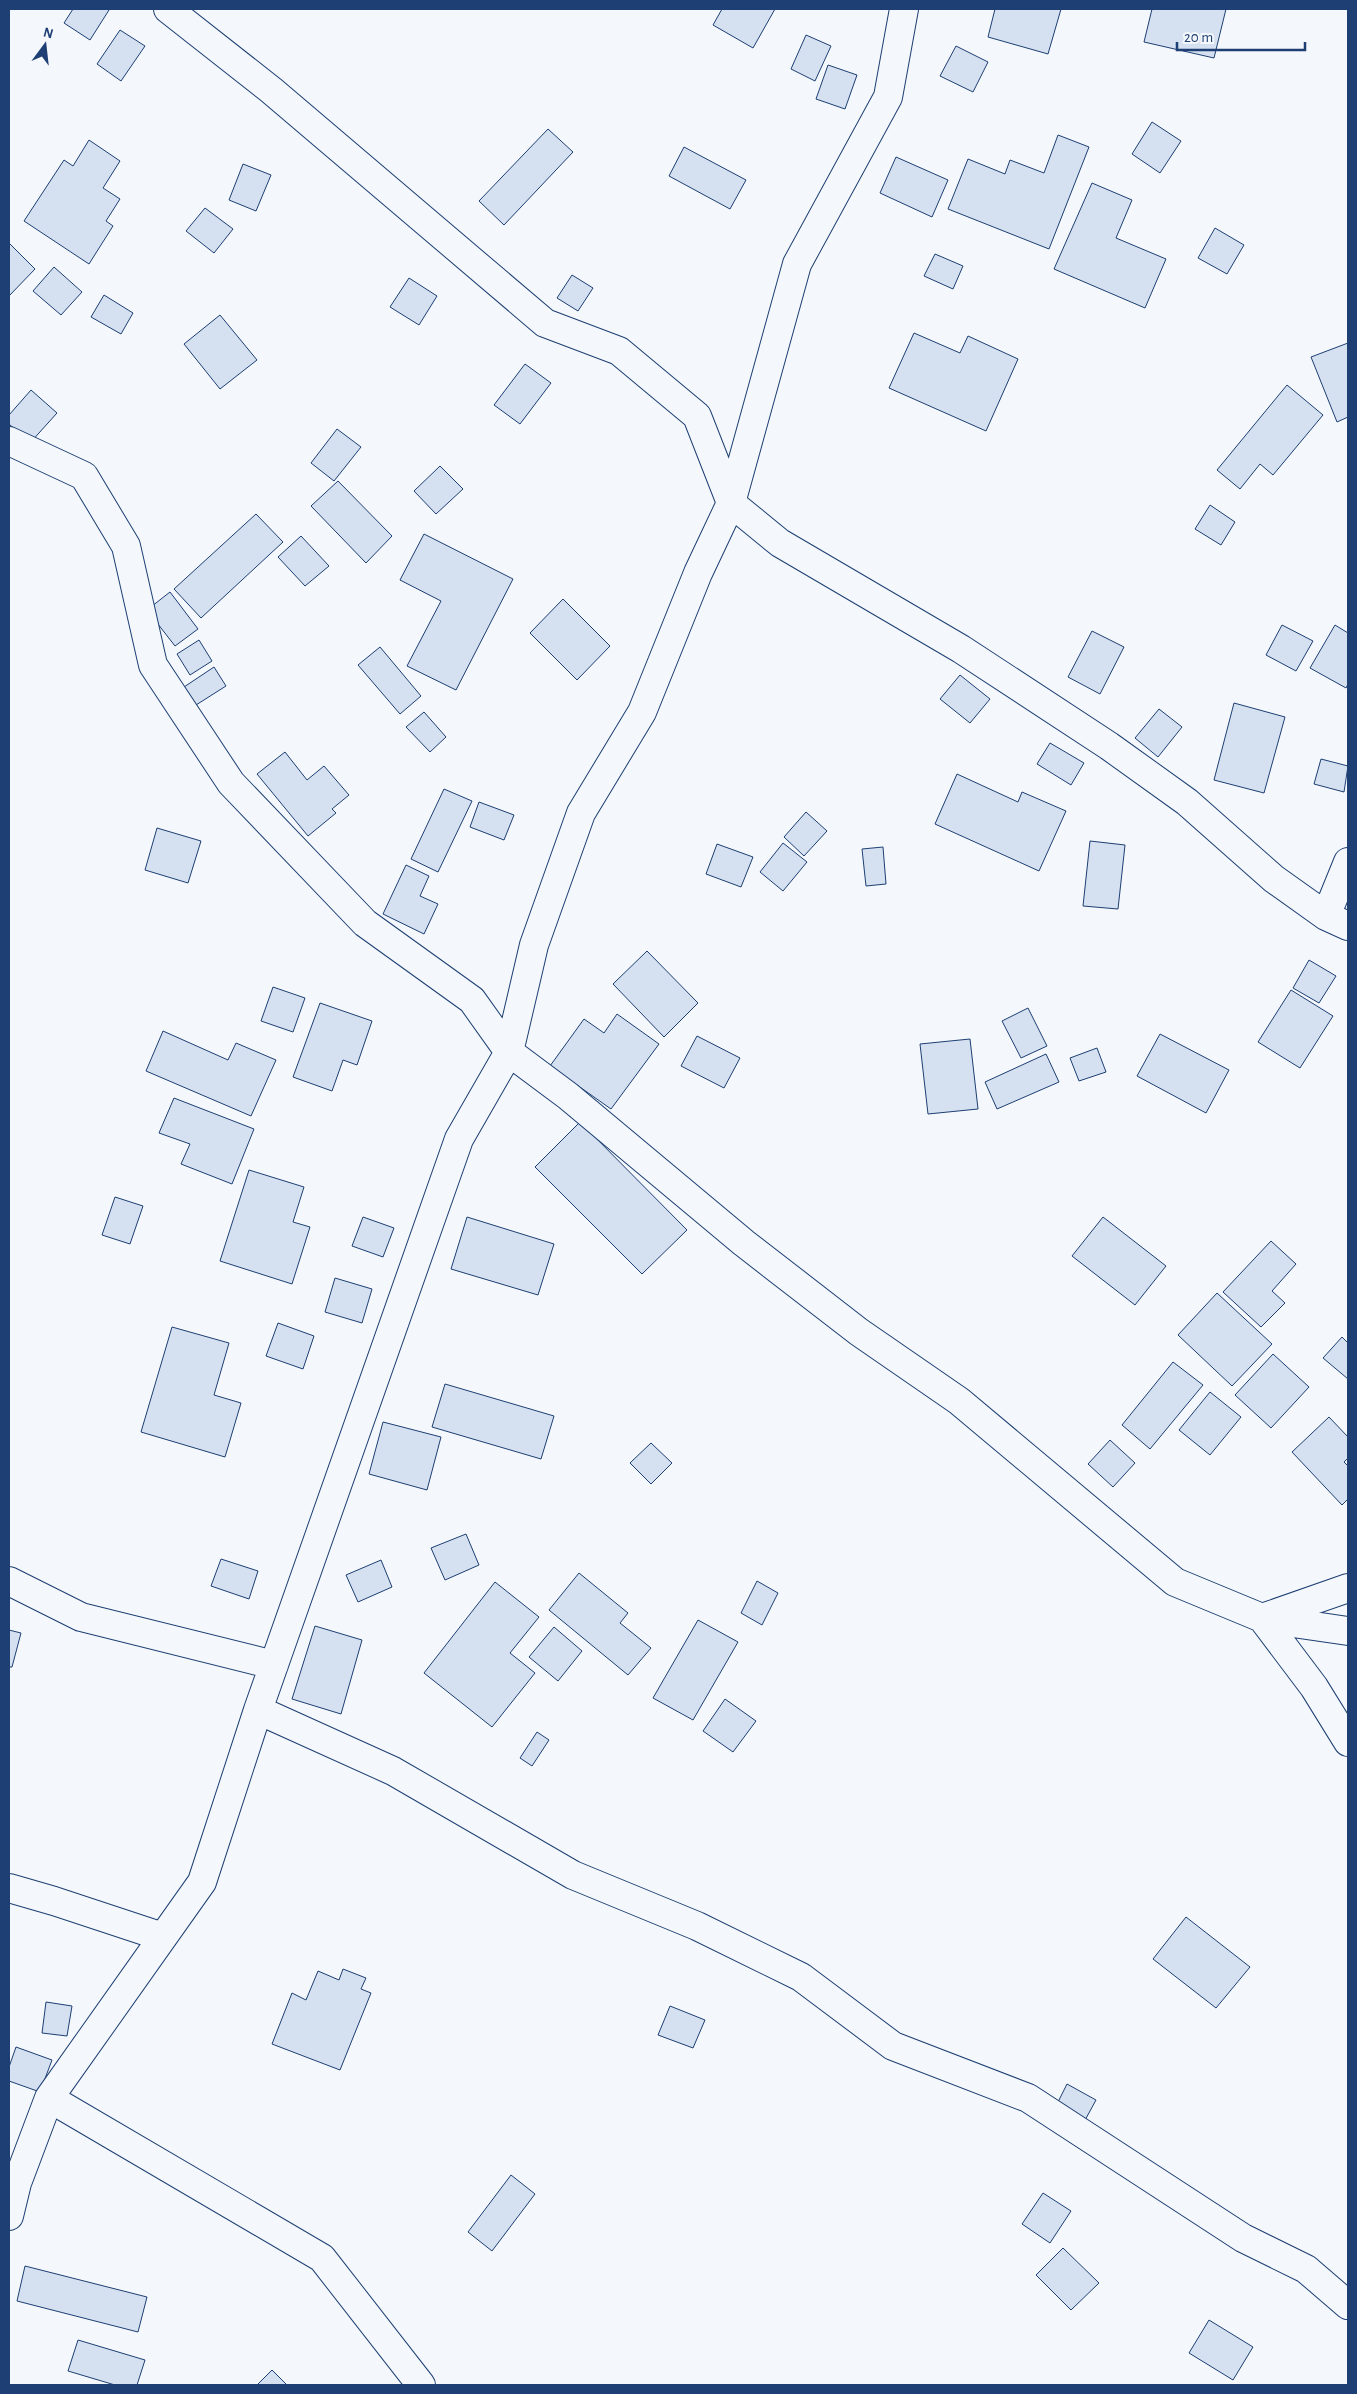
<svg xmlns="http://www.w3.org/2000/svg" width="1357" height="2394" viewBox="0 0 1357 2394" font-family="'Alegreya Sans',sans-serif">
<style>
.building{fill:#d5e0f0;stroke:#1d3f73}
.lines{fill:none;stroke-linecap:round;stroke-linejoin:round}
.minor-casing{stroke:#1d3f73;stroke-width:30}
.minor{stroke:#f4f7fb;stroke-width:28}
</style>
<rect width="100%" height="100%" fill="#f4f7fb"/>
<path class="building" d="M73 9H107L109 10 90 40 64 23Z
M722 9H775L753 48 713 25Z
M993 9H1061L1048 54 988 37 995 9Z
M1152 9H1226L1214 58 1144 42Z
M120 30 145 46 121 81 97 64Z
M806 35 831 46 815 81 791 69Z
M956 46 988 62 973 92 940 76Z
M828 65 857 75 845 109 816 99Z
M1152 122 1181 141 1160 173 1132 154Z
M548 129 573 152 504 225 479 201Z
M1058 135 1089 147 1049 249 948 209 968 159 1005 174 1010 160 1044 173Z
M89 140 120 161 103 188 120 199 106 221 113 226 89 264 24 221 64 160 73 166Z
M684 147 746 180 730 209 669 176Z
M896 157 948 180 932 217 880 193Z
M243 164 271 175 256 211 229 200Z
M1092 183 1132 200 1116 238 1166 259 1145 308 1054 269Z
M205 208 233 229 214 253 186 231Z
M1215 228 1244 245 1227 274 1198 258Z
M9 243 35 269 9 296Z
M935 254 963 266 953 289 924 276Z
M54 267 82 292 61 315 33 291Z
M572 275 593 288 578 311 557 298Z
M409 278 437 296 419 325 390 307Z
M104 295 133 313 121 334 91 317Z
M220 315 257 360 220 389 184 344Z
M914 333 960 353 968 336 1018 359 986 431 889 388Z
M1348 343V417L1337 422 1311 357Z
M525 364 551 383 520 424 494 405Z
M1287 385 1323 415 1273 475 1260 464 1240 489 1217 470Z
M31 390 57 413 30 443 9 424V415Z
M337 429 361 447 334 481 311 463Z
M440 466 463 489 436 514 414 491Z
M338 481 392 536 366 563 311 506Z
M1210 505 1235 522 1221 545 1195 529Z
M256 514 283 542 201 618 174 589Z
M424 534 513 579 456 690 407 666 441 601 400 580Z
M301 536 329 566 305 586 278 557Z
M170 592 198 629 175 646 147 610Z
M563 599 610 646 577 680 530 633Z
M1282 625 1313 641 1296 671 1266 655Z
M1335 625 1348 633V684L1346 688 1310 668Z
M1092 631 1124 647 1100 694 1068 677Z
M199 640 212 661 190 675 177 654Z
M380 647 421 696 400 714 358 665Z
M214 667 226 686 196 705 184 687Z
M960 675 990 699 970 723 940 699Z
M1234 703 1285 717 1264 793 1214 780Z
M1159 709 1182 727 1158 757 1135 738Z
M424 712 446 737 430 752 406 727Z
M1050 743 1084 763 1071 785 1037 764Z
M285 752 307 780 324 766 349 795 332 809 336 813 308 836 257 774Z
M1321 759 1348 766 1344 792 1314 784Z
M957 774 1018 802 1022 792 1066 811 1039 871 935 824Z
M444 789 472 801 438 872 411 859Z
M479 802 514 815 504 840 470 827Z
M806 812 827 831 804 856 784 837Z
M157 828 201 841 188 883 145 870Z
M1090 841 1125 845 1118 909 1083 906Z
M783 843 807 862 783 891 760 872Z
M717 844 753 857 741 887 706 874Z
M883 847 886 884 866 886 862 849Z
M406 865 429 876 420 896 438 904 424 934 383 914Z
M647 951 698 1003 664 1037 613 984Z
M1309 960 1336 976 1319 1003 1293 988Z
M273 987 305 998 293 1032 261 1021Z
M1291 990 1333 1016 1300 1068 1258 1042Z
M320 1003 372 1021 357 1065 343 1060 332 1091 293 1077Z
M1028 1008 1047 1046 1021 1058 1002 1021Z
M617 1014 659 1044 611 1109 550 1066 584 1019 604 1033Z
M163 1031 228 1060 236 1043 276 1060 251 1116 146 1071Z
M1160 1034 1229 1070 1206 1113 1137 1076Z
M697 1036 740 1058 724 1088 681 1066Z
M970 1039 978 1109 928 1114 920 1044Z
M1097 1048 1106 1072 1079 1081 1070 1058Z
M1046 1054 1059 1082 997 1109 985 1082Z
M174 1098 254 1129 232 1184 181 1164 190 1144 159 1133Z
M580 1122 687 1230 642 1274 535 1167Z
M249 1170 304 1187 293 1222 310 1227 292 1284 220 1261Z
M115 1197 143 1206 130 1244 102 1235Z
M363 1217 394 1228 383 1257 352 1246Z
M467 1217 554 1244 538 1295 451 1269Z
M1103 1217 1166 1266 1135 1305 1072 1256Z
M1271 1241 1296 1264 1272 1291 1285 1303 1261 1327 1223 1292Z
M335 1278 372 1289 362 1323 325 1312Z
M1217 1293 1272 1344 1232 1386 1178 1335Z
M278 1323 314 1336 303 1369 266 1356Z
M172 1327 229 1343 214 1395 241 1403 225 1457 141 1432Z
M1342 1337 1348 1343V1379L1323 1358Z
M1273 1354 1309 1387 1271 1428 1235 1395Z
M1173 1362 1203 1385 1150 1449 1122 1425Z
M445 1384 554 1416 541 1459 432 1427Z
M1210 1392 1241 1417 1210 1455 1179 1430Z
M1329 1417 1348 1437V1458L1344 1462 1348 1466V1499L1342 1505 1292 1452Z
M383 1422 441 1437 427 1490 369 1474Z
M1110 1440 1135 1463 1113 1487 1088 1464Z
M651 1443 672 1463 651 1484 630 1463Z
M466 1534 479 1565 445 1580 431 1548Z
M221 1559 258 1571 249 1599 211 1586Z
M381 1560 392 1587 358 1602 346 1575Z
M579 1573 628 1613 620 1623 651 1648 628 1675 549 1610Z
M757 1581 778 1593 762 1625 741 1613Z
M495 1582 539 1617 510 1653 535 1673 492 1727 424 1673Z
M698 1620 738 1642 693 1720 653 1698Z
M315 1626 362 1640 341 1714 292 1699Z
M554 1627 582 1651 558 1681 529 1657Z
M9 1630 21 1633 12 1667H9Z
M725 1699 756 1721 733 1752 703 1731Z
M537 1732 549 1740 532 1766 520 1758Z
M1186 1917 1250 1967 1216 2008 1153 1959Z
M343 1969 366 1978 361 1989 371 1993 340 2070 272 2044 292 1993 306 2000 318 1971 339 1980Z
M46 2002 72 2006 67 2036 42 2033Z
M670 2006 705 2020 693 2048 658 2035Z
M16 2047 52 2060 40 2092 9 2081V2067Z
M1067 2084 1096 2100 1084 2122 1056 2106Z
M511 2175 535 2194 492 2251 468 2232Z
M1043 2193 1071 2211 1050 2243 1022 2224Z
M1063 2248 1099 2283 1071 2310 1036 2275Z
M25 2266 147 2297 138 2332 17 2301Z
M1209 2320 1253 2347 1233 2380 1189 2353Z
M78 2340 145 2360 137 2385H115L68 2371Z
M272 2370 287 2385H257Z"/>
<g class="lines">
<g class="minor-casing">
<path id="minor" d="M168 9 271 90 545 323 619 351 697 416 731 503 780 543 961 649 1109 746 1187 802 1274 879 1326 916 1348 926
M9 441 84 476 126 546 153 665 231 783 365 923 472 1000 509 1052 568 1096 744 1243 859 1332 959 1401 1175 1582 1262 1618 1314 1687 1348 1742
M1326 916 1348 862
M9 1581 81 1617 274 1665
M1262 1618 1348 1588
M1266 1619 1348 1631
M258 1710 393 1771 573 1875 697 1926 801 1977 893 2046 1028 2098 1243 2238 1306 2269 1348 2305
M9 1888 54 1901 163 1937
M49 2098 322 2258 421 2385
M9 2216 17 2183 49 2098 202 1882 258 1710 459 1139 509 1052 534 945 581 813 642 712 698 573 731 503 797 264 888 97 904 9"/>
</g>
<use href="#minor" class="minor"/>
</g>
<rect width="1357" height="2394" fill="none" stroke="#1d3f73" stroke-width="20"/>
<g transform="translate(45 45) rotate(15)" stroke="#f4f7fb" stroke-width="4" paint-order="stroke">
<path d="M0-4L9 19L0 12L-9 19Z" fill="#1d3f73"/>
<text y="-8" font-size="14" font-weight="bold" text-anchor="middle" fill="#1d3f73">N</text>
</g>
<path d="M1177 42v8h128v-8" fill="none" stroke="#1d3f73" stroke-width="2.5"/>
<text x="1184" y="42" font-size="15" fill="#1d3f73" stroke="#f4f7fb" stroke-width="4" paint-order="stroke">20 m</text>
</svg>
